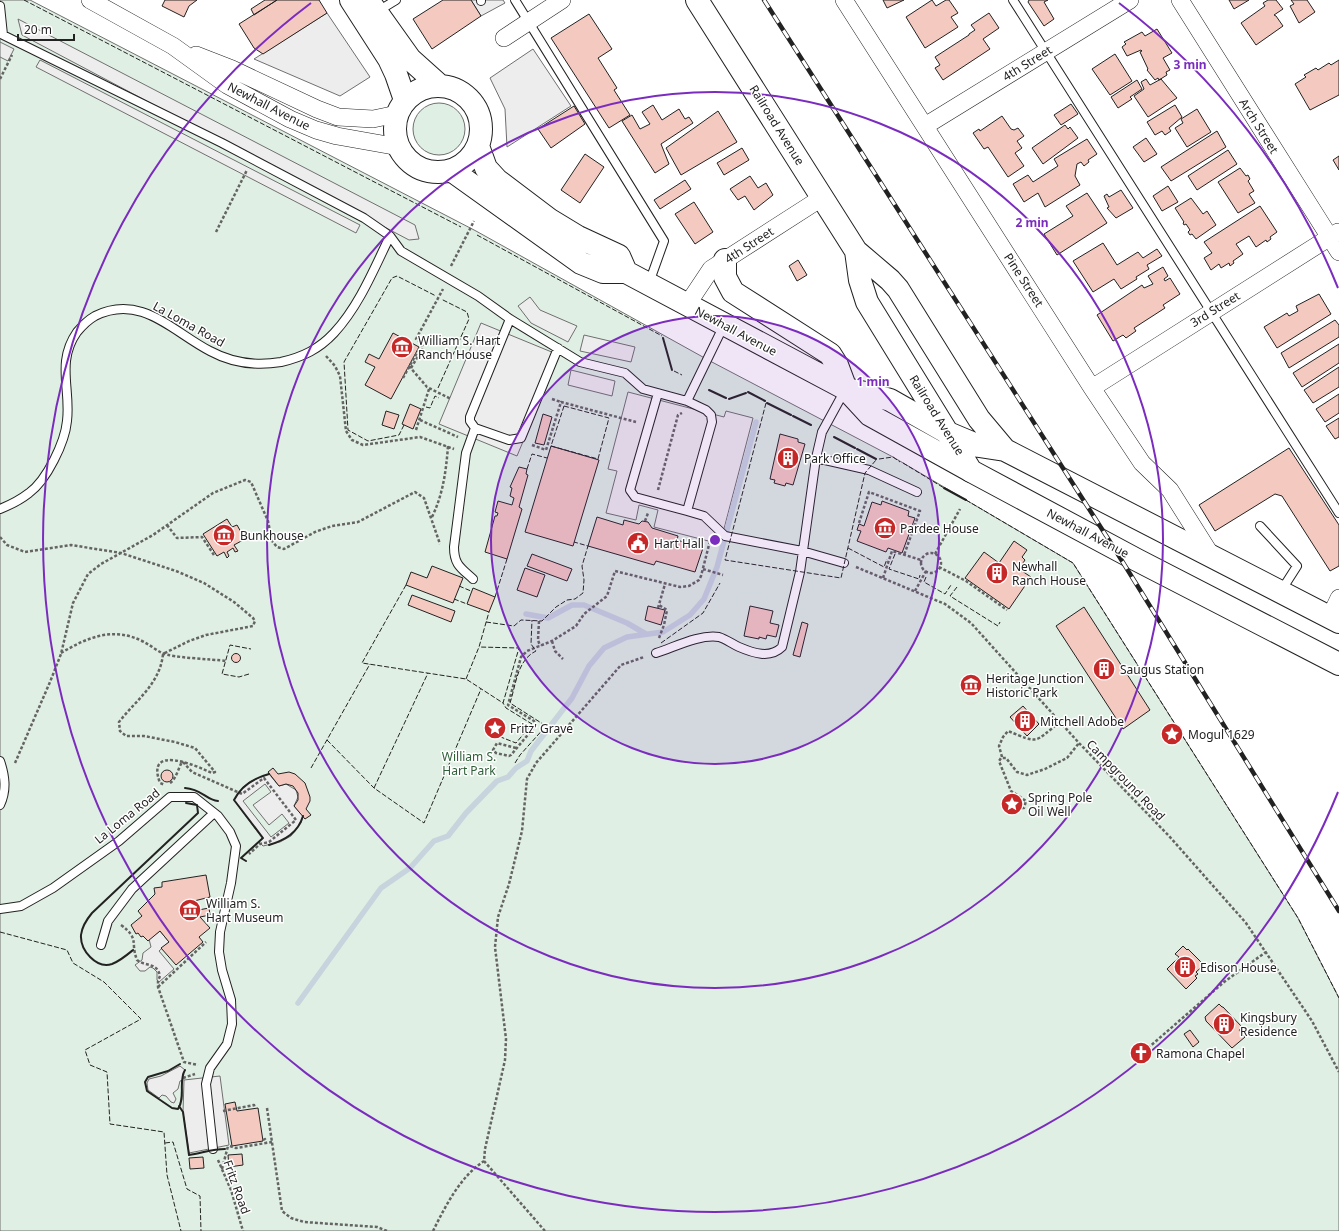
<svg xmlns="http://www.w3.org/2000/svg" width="1339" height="1231" viewBox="0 0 1339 1231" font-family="'Noto Sans',sans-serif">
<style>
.green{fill:#e0efe3;stroke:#6f6f6f}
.parking{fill:#ededed;stroke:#6f6f6f;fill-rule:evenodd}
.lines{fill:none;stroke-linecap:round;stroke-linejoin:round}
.stream{stroke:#c7d3dd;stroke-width:5.5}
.building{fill:#f3c9c0;stroke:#222}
.lane-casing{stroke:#222;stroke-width:10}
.street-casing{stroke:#222;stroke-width:18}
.secondary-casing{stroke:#222;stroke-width:24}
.primary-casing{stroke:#222;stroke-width:24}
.path{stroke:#646464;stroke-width:2.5;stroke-dasharray:3 2;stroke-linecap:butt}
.lane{stroke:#fff;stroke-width:8}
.street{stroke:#fff;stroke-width:17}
.secondary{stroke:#fff;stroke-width:22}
.primary{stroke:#fff;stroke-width:22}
.rail-casing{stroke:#222;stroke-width:4.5}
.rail{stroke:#fff;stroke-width:3;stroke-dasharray:9;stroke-linecap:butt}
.fence{stroke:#222;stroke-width:1;stroke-dasharray:5 2;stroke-linecap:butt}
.wall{stroke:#222;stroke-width:2}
.ring{fill:none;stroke:#7b2cbf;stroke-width:2}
.labels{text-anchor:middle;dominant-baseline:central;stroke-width:3;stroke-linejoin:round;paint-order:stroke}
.street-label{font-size:12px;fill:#222;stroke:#fff}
.poi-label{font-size:12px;fill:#222;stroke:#fff;text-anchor:start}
.park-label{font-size:12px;fill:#2f5e38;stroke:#fff}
.centre{fill:#7b2cbf;stroke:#fff;stroke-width:2}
.ring-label{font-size:12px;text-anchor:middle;font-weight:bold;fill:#7b2cbf;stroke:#fff;stroke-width:3;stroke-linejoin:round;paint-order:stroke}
</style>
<rect width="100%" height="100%" fill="#fff"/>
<path class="green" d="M0 0H30L476 231 710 361 893 457 1073 563 1298 918 1339 998V1231H0Z
M413 129a26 26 0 1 1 52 0a26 26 0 1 1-52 0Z"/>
<path class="parking" d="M471 0H503L505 3 481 16Z
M327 13 370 77 340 96 254 59Z
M18 19 415 225 419 239 409 240 22 35Z
M0 42 14 49 8 61 0 57Z
M533 49 571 106 507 147 505 109 490 78Z
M40 60 360 225 356 233 36 67Z
M530 297 540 310 577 326 568 342 531 323 518 306Z
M481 323 559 355 517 456 439 424Z
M584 335 635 347 631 362 580 351Z
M571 370 615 381 612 396 568 385Z
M628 392 724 417 726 411 753 418 720 544 654 527 658 510 639 505 636 520 606 513 617 471 608 469Z
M269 774 279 786 286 784 296 790 298 797 294 806 303 816 301 823 291 836 280 842 263 846 259 842 262 838 234 800 243 787 251 781ZM265 784 271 792 253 805 269 825 282 814 289 823 271 837 243 801Z
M160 931 169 942 159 951 174 969 159 982 157 980V972L153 968 150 967 145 971H140L135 965 142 960 143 953 151 947 149 939Z
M180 1066 185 1070 183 1074V1080L180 1081 178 1089 173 1093 176 1099 174 1103 171 1102 166 1096 162 1095 159 1098 148 1090 147 1083 149 1079 161 1076Z
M220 1076 229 1145 189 1153 183 1112 184 1080Z"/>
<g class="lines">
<path class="stream" d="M526 614 548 618 572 605H584L627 623 646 634
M298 1003 381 888 410 868 434 841 448 836 466 813 497 781 508 777 516 768 527 761 531 751 572 698 589 666 604 648 627 637 663 632 690 615 704 599 717 567 756 422"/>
</g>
<path class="building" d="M165 0H197L189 6 184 17 162 6Z
M265 0H277L254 15 251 9Z
M277 0H319L327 13 263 54 254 48 239 24Z
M443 0H471L481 16 432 49 413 19Z
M883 0H904L887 8Z
M932 0 936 6 946 0H949L958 13 951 17 958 27 925 48 906 17Z
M1029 0H1048L1044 2 1054 19 1044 26 1028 2Z
M1229 0H1249L1234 9Z
M1268 0H1276L1283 9 1274 15 1276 16 1283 26 1256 45 1241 23 1265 6 1263 3Z
M1291 0H1307L1315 12 1299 23 1290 6 1294 4Z
M989 13 999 28 983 39 990 49 943 80 935 68 940 65 935 57 969 35V34L975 30 971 25Z
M589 14 612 49 598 58 617 88 614 90 630 115 609 128 551 38Z
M1157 29 1172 53 1163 58 1170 70 1166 72 1167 75 1159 80 1158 78 1155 80 1147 70 1148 69 1140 52 1142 51 1141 50 1127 56 1122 47 1126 44 1124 42 1142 32 1145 36Z
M1115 54 1132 81 1110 95 1092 69Z
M1339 60V95L1310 110 1295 84 1306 77 1304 75 1316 68 1318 70 1329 63 1331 65Z
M1146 79 1150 85 1161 79 1177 98 1148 117 1134 96 1144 89 1141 82Z
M1137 80 1142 89 1130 97 1132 99 1118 108 1111 97Z
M1071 104 1078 114 1061 125 1054 115Z
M653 105 662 120 679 109 685 119 689 117 693 123 661 144 669 164 655 173 622 121 632 115 640 129 650 124 642 112Z
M1175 105 1182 117 1169 128 1171 131 1165 135 1162 131 1155 135 1147 122Z
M574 106 585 124 551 148 538 129Z
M1197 109 1211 132 1187 147 1175 128 1183 123 1181 119Z
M718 111 737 142 681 175 666 148Z
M1002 116 1011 129 1014 130 1018 128 1024 136 1017 141 1022 148 1015 153 1024 166 1008 177 988 147 984 149 973 133 979 129 980 131Z
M1065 125 1068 129 1070 127 1078 138 1043 164 1032 148Z
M1217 131 1226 147 1171 181 1161 167Z
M1146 138 1157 154 1144 162 1133 147Z
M1087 139 1097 154 1088 160 1089 162 1084 166 1081 162 1077 164 1075 176 1080 185 1045 207 1038 193 1024 202 1013 184 1028 175 1033 182 1058 166 1054 159Z
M742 148 749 160 724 175 717 163Z
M1228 150 1237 164 1197 190 1188 176Z
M585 154 604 167 580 203 561 190Z
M1339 156V170L1333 160Z
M1240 168 1246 176 1248 175 1250 179 1248 181 1254 191 1249 194 1255 203 1238 213 1218 182Z
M750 176 758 188 766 183 773 195 754 210 745 196 738 200 730 189Z
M685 180 691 189 660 209 654 200Z
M1168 186 1178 202 1162 211 1153 196Z
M1121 190 1133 208 1116 218 1107 208 1109 207 1104 196 1107 194 1109 197Z
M1087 193 1107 223 1057 255 1044 234 1073 216 1066 206Z
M1191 198 1203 214 1207 211 1216 225 1196 239 1192 234 1190 235 1188 232 1190 230 1186 224 1184 225 1183 223 1184 222 1175 208Z
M694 202 713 232 695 244 675 214Z
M1260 206 1277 232 1270 237 1271 239 1267 242 1266 240 1256 247 1249 236 1236 244 1243 254 1233 261 1234 263 1230 266 1229 263 1221 268 1219 264 1211 270 1204 258 1212 253 1204 242Z
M1103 243 1117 265 1138 252 1143 258 1157 249 1162 256 1147 265 1149 269 1136 277 1137 279 1121 289 1114 279 1093 292 1073 261Z
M798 260 807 275 797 281 789 266Z
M1163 267 1168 276 1164 279 1165 281 1170 278 1180 294 1163 305 1165 308 1134 328 1136 331 1126 338 1123 335 1113 341 1097 315 1142 285 1144 288 1153 284 1148 276Z
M1319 294 1331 314 1277 348 1264 327 1287 313 1289 316 1298 311 1296 306Z
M1335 320 1339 325V337L1289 368 1281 353Z
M393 333 419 347 391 399 365 385 375 367 365 362 369 354 379 359Z
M1339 344V363L1302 387 1293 373Z
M1339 367V387L1313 403 1304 390Z
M1339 394V413L1325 422 1316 409Z
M410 404 421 409 413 429 402 424Z
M386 411 399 415 394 429 382 425Z
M543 414 552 417 544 445 535 443Z
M1339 418V437L1335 439 1326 426Z
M780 434 798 439V442L805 444 793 485 786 483 785 486 774 483 775 480 770 479Z
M551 446 599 460 573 546 525 532Z
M1289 448 1339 525V566L1330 571 1282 496 1275 494 1215 531 1199 505Z
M519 467 527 469 526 474 528 475 519 507 522 509 507 559 485 552 495 516H497L498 513 495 512 498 501 512 505 514 498 510 496 512 488 510 487Z
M882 501 909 511 908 516 915 518 902 553 888 548 886 552 857 541 861 531 857 530 859 524 864 526 872 502 881 505Z
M597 517 623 525 624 520 639 524 642 521 648 522 652 528 678 536 677 540 703 548 695 572 656 561 654 565 588 546Z
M227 519 232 527 237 525 245 539 234 545 238 551 235 552 233 548 227 552 229 556 227 558 224 552 217 556 203 534Z
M1014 541 1027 550 1022 557 1025 560 1019 569 1031 577 1009 609 965 578 984 552 999 563Z
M532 554 572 569 567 581 527 566Z
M432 566 463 578 453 603 406 585 411 572 427 578Z
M525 568 545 575 537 597 517 590Z
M473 588 495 597 489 612 467 604Z
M412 595 455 611 451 622 408 605Z
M648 606 665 610 661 625 645 620Z
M750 606 773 611 770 623 779 625 776 637 767 635 766 639 759 637V639L744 636Z
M1084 607 1150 710 1123 729 1056 626Z
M802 622 808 624 800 657 793 655Z
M231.5 658a4.5 4.5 0 1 1 9 0a4.5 4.5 0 1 1-9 0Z
M1023 706 1039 724 1027 736 1010 717Z
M273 768 278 774 289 772 295 774 305 783 310 797V801L306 809 311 815 305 819 294 806 298 800V793L293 786 286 784 279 786 268 772Z
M161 776a6 6 0 1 1 12 0a6 6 0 1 1-12 0Z
M206 875 210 897 186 903 193 911 209 908 210 915 200 917 210 928 199 937 203 942 176 965 161 948 169 942 160 931 148 941 143 936 141 937 138 933 136 934 131 925 142 916 138 911 155 894 154 888 162 887V882Z
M1183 946 1187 950 1188 949 1204 965 1196 972 1198 974 1195 976 1197 978 1186 989 1167 969 1179 957 1175 954Z
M1219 1004 1222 1007H1223L1242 1027 1239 1030 1245 1037 1232 1048 1206 1021 1205 1017Z
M1190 1030 1199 1042 1193 1047 1184 1034Z
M1145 1044 1150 1051 1138 1061 1132 1054Z
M235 1102 237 1111 258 1108 263 1141 232 1146 225 1104Z
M242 1154 243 1165 229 1167 228 1155Z
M203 1157 204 1168 190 1169 189 1158Z"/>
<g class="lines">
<g class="lane-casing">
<path id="lane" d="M481 0V1
M515 0 664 241 649 283
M1013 0 1339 513
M0 6 3 35 222 143 364 218 390 236 401 251 478 296 510 319 580 362 625 373 643 389 687 401 706 410 711 415 712 422 687 511 635 497 630 490 658 393
M378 11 396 0
M510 319 470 417V421L475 428 509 440 521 438 558 348
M845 390 822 432 816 458 869 470 917 492
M687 401 724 325
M0 509C10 505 20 500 29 493 47 480 65 442 67 421 71 389 56 362 77 332 82 326 88 320 95 316 141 293 173 332 210 351 232 363 257 366 281 362 303 357 319 349 334 333 359 306 374 269 390 236
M687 511 704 516 725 536 802 551 844 563
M1260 526 1297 566 1281 591
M473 579C461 568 454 565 454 547L466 453 475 428
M656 653C675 647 699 634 719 637 726 639 732 644 739 647 753 653 770 659 782 647L800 572 816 458
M0 761C5 776 7 790 0 805
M0 909 21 906 53 888 119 841 170 797H194L218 816 230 832 236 846 231 883 220 932 219 952 222 970 231 1000 232 1024 227 1044 210 1068 206 1084 213 1149
M101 945 108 921 132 889 214 813"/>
</g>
<g class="street-casing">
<path id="street" d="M90 0 173 46 227 85 290 119 316 130 337 136 399 147
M844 0 1092 388 1142 463 1170 490 1211 555
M1180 0 1339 252
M504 38 562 0
M196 55 232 69 317 109 338 117 373 119 397 114
M925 126 1130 0
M687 305 711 269 823 197
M1092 388 1338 232
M1330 617 1339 598"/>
</g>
<g class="secondary-casing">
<path id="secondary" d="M351 0 389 59 396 74 405 100
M368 0 410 59 439 85
M395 129a43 43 0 1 1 86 0a43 43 0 1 1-86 0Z
M478 146 486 168 497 180 550 220 578 237 619 256 626 272
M451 170 581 263 603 272H626L846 389 870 394 890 400 948 433
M725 260V277L733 292 830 354 837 365 846 389 870 415 971 471"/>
</g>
<g class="primary-casing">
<path id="primary" d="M697 0 856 251 890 280 898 289 979 419 1005 450
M856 251 860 280 867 302 971 471 1137 560 1339 664
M948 433 979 446 1005 450 1339 622"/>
</g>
<path class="path" d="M0 79 12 55
M216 232 247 170
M451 266 474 221
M326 356 335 366 340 376 346 431 352 440 363 445 420 437 454 449
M409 366 427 387 451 399
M411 368 423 348 421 342 416 339 443 289
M403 378 419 349
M552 399 561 402
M420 420 458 437
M416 430 429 389
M532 445 546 450 561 402 636 422
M658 490 678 415 682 413
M432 517C443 494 446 472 448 446
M645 521 648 513
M859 523 869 492 920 511 904 555
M167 525 177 538 202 537 214 555
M0 537 7 545 25 552 71 545 121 553 176 571 204 583 234 602 253 618 255 621 253 626 206 635 189 641 163 654C160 684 136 700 119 722L120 731 126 736H144L175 742 195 748 215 772 212 773C197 766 145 743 160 783L165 785
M921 563a10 10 0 1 1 20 0a10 10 0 1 1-20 0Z
M935 554 960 509
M856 567 945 604 971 623 1079 743 1169 836 1246 923 1312 1021 1339 1072
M939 567 966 581 1007 610
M703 569 723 575
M883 578 892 551 921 560
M915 591 926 571
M658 608 665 584
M539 621 538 640 540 646
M659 638 664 625 667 610 659 605
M552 641 555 651 563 659
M61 653C88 637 114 626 144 642 150 645 156 650 162 653 172 658 212 659 226 661
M516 748 497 743 493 750 496 753 509 756 511 755 536 725 534 721 508 705 521 657 527 651 552 641 576 626 584 614 607 596 615 571 680 587 689 586 699 580 701 576 710 541
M1002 757 999 746 1003 737 1008 731C1040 744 1033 743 1060 722
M183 762 192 772 242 794 264 778 296 820 269 842 260 844 249 854
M15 763 50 682 61 654 73 603 88 574 101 564 153 535 213 493 245 480 251 482 268 521 272 541 277 547 284 549 315 532 332 526 358 522 415 492 424 498 440 544
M170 783C176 779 178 769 182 762
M1017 808H1024L1026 801 1011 791 999 761 1001 758H1006L1017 772 1027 775 1045 769 1067 758 1079 743
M121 925C140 939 130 942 137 960 146 967 157 962 160 976L158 981V987L184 1062 198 1065
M158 987 206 942
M1148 1048 1224 982 1266 952
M183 1078 195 1074
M267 1108 282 1211 291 1218 304 1222 377 1227 387 1231
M223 1111 254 1105 255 1108
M263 1140 265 1139 266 1143
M230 1146 236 1148 272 1142
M218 1160 231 1190 243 1231
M222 1169 228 1146
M433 1231C446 1205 460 1177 484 1161
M545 1231 484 1161 485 1149 505 1060 506 1039 495 947 498 917 509 884 522 831 527 779 536 763 621 665 644 657"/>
<use href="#lane" class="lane"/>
<use href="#street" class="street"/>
<use href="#secondary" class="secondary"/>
<use href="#primary" class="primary"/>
<g class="rail-casing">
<path id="rail" d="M764 0 1114 548 1339 911"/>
</g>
<use href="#rail" class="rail"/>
<path class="fence" d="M24 0 461 227
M477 235 662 336
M674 371 682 375
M438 388 469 319 467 312 441 299
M766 403 725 560 841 578 865 473 876 460
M564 406 609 418 598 459 551 446Z
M426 407 430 408 435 396 439 398
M404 425 399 435 368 441 348 430 344 362 392 278 397 276 436 296
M879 459 893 457 900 462
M903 463 944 488
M527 469 532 454 547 458
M966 500 1073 563 1298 918 1339 998
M848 548 884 567 887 559
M895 554 889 569 919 579 920 575
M926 577 924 582 945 594 951 585
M406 585 362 663 466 679 503 703 519 648 479 647
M459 586 471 591
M957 587 950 596 998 626 1000 622
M495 597 507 559
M454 599 467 604
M486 622 514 626 521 620 542 621 556 607 567 600 575 599 583 593 584 580 582 566 588 546 574 542
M661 643 703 613 720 583
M249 674 239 677 222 674 230 645 251 649
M466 679 479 647 489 612
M493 734 516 743 532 724 506 708 503 703
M327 740 374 788 424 823 481 689
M515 763 520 755 546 726 510 703C516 685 517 660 536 651L531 644 532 620
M311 768 370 664
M374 788 428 673
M0 932 67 950 73 963 104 982 141 1019 85 1050 90 1065 107 1072 110 1124 164 1132 167 1175 181 1231
M165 1143 173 1142 187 1189 200 1196 201 1231"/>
<path class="wall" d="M663 338 672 370
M709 390 726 398
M748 392 765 401
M729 399 746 393
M767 403 791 415
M793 416 811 425
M834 437 855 448
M857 449 876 459
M944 488 966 500
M185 788C202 789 206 800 218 801
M269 845C285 840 298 833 303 816
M246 861 241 858 263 838 234 800C241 786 254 778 269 774
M133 950C127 955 120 961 112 964 96 969 80 950 81 935 82 926 87 919 92 913L198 813 197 805 186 803
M180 1064 168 1071 148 1077 145 1082 147 1091 172 1108 178 1109C186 1097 178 1081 185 1070
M179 1106 183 1112 189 1155C202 1153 213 1149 225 1149"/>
</g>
<circle cx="715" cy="540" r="224" fill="#7b2cbf" fill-opacity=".12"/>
<g class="ring">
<circle cx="715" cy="540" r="224"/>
<circle cx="715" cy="540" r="448"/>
<path d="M1338 792A672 672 0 1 1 311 3M1119 3A672 672 0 0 1 1338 288"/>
</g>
<defs>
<g id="museum-disc" transform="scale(1.15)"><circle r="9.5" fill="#c62828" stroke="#fff"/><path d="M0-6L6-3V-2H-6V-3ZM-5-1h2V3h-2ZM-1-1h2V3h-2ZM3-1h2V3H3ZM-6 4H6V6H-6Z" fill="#fff"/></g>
<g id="building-disc" transform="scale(1.15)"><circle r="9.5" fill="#c62828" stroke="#fff"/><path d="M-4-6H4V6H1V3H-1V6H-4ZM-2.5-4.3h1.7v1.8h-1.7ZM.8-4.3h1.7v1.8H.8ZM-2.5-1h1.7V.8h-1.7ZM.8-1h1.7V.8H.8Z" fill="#fff"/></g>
<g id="civic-disc" transform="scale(1.15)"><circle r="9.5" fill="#c62828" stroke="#fff"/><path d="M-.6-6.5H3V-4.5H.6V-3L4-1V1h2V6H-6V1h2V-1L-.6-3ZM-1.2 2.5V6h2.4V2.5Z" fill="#fff"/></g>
<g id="sight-disc" transform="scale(1.15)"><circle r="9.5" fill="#c62828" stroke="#fff"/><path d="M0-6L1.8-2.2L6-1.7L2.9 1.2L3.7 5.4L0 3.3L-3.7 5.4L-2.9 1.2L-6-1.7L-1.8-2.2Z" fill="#fff"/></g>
<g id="church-disc" transform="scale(1.15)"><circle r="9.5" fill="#c62828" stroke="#fff"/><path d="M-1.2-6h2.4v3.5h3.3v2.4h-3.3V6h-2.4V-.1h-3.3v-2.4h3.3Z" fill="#fff"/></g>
</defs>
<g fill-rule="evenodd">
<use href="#museum-disc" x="402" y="347"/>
<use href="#building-disc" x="788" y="458"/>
<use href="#museum-disc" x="885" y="528"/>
<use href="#museum-disc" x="224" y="535"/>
<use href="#civic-disc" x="638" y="543"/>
<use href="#building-disc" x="997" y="573"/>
<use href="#building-disc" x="1104" y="669"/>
<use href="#museum-disc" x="971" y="685"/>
<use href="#building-disc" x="1025" y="721"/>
<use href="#sight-disc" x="495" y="728"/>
<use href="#sight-disc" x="1172" y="734"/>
<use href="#sight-disc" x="1012" y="804"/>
<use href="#museum-disc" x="190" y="910"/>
<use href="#building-disc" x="1185" y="967"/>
<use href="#building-disc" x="1224" y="1024"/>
<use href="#church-disc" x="1141" y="1053"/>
</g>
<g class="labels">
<g class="street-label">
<text transform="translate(1027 63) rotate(-32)">4th Street</text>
<text transform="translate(269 106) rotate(27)">Newhall Avenue</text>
<text transform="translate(777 125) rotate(58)">Railroad Avenue</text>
<text transform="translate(1259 126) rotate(58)">Arch Street</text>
<text transform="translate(749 245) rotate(-33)">4th Street</text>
<text transform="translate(1024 280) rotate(57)">Pine Street</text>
<text transform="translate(1215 309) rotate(-32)">3rd Street</text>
<text transform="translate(189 324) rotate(29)">La Loma Road</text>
<text transform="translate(736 331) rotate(28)">Newhall Avenue</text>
<text transform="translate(937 415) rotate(58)">Railroad Avenue</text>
<text transform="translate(1088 533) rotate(28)">Newhall Avenue</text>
<text transform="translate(1126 780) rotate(46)">Campground Road</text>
<text transform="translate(127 816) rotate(-39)">La Loma Road</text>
<text transform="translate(237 1187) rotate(70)">Fritz Road</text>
</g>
<g class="poi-label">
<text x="418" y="340">William S. Hart<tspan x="418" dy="14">Ranch House</tspan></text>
<text x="804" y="458">Park Office</text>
<text x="900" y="528">Pardee House</text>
<text x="240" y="535">Bunkhouse</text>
<text x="654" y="543">Hart Hall</text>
<text x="1012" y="566">Newhall<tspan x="1012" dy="14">Ranch House</tspan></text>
<text x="1120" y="669">Saugus Station</text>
<text x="986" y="678">Heritage Junction<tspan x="986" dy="14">Historic Park</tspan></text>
<text x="1040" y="721">Mitchell Adobe</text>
<text x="510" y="728">Fritz' Grave</text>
<text x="1188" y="734">Mogul 1629</text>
<text x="1028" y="797">Spring Pole<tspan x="1028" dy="14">Oil Well</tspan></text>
<text x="206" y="903">William S.<tspan x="206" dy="14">Hart Museum</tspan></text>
<text x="1200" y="967">Edison House</text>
<text x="1240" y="1017">Kingsbury<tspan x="1240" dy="14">Residence</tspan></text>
<text x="1156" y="1053">Ramona Chapel</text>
</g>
<g class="park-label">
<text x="469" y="756">William S.<tspan x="469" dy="14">Hart Park</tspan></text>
</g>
</g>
<circle cx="715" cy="540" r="6" class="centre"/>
<g class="ring-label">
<text x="1190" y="69">3 min</text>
<text x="1032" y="227">2 min</text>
<text x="873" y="386">1 min</text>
</g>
<path d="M18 34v6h56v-6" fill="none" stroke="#222222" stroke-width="2"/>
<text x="24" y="34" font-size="12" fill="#222222" stroke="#ffffff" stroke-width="3" paint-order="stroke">20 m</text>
</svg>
